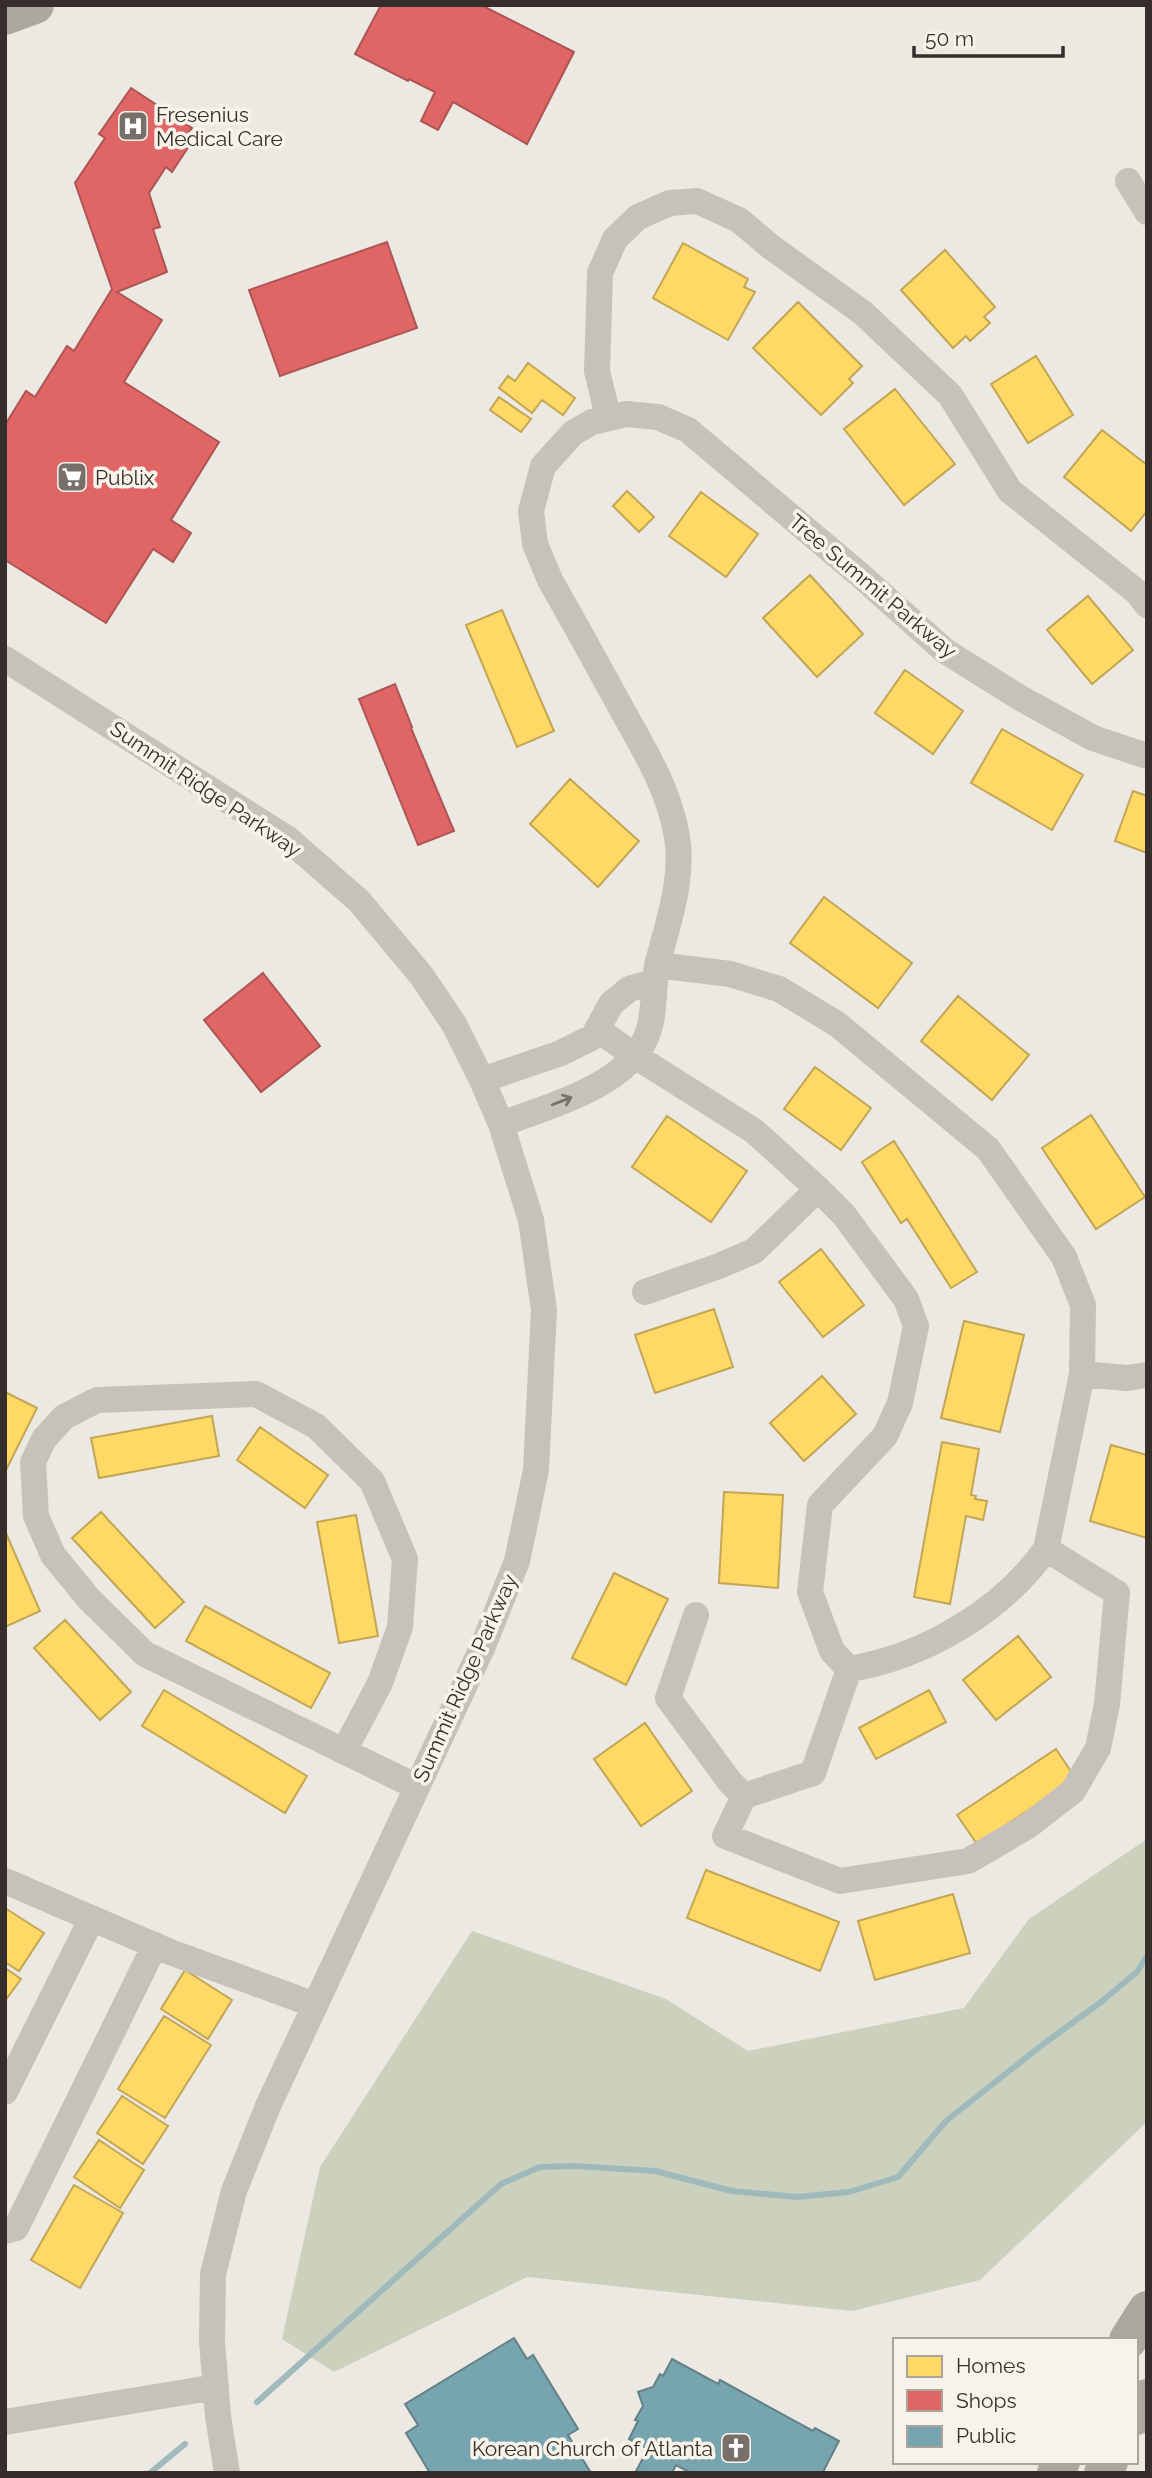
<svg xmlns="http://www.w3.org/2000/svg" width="1152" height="2478" viewBox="0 0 1152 2478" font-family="Raleway,sans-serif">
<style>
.green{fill:#ccd1bd}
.homes{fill:#ffd966;stroke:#c3a654;stroke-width:2}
.shops{fill:#e06666;stroke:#ad5554;stroke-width:2}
.public{fill:#76a5af;stroke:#638187;stroke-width:2}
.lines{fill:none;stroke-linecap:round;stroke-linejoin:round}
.stream{stroke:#a0babc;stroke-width:6}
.minor{stroke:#c6c1bb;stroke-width:26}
.highway{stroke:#aba7a1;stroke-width:38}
.oneway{stroke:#77706b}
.labels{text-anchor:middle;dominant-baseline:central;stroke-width:7;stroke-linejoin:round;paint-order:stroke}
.poi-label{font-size:21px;fill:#362e2a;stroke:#f8f3ea;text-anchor:start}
.street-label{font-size:21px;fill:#362e2a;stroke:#f8f3ea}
</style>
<rect width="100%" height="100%" fill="#ece8e2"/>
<path class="green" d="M1147 1839V2122L980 2280 852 2311 527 2277 334 2372 282 2339 320 2167 472 1931 666 1999 748 2051 964 2008 1029 1919Z"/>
<path class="homes" d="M683 243 748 279 744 287 755 292 728 340 653 298Z
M945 250 995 307 984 317 990 323 970 341 966 336 953 348 901 290Z
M798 302 862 366 849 379 853 383 821 415 753 348Z
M1036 356 1073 415 1028 443 991 384Z
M528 363 575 398 563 415 542 400 532 413 499 388 508 376 515 381Z
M895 389 955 464 904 505 844 429Z
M499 397 531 419 521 432 490 410Z
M1102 430 1147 465V511L1131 531 1064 477Z
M627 491 654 517 639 532 613 506Z
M701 492 758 534 726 577 669 536Z
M810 575 863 634 817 677 763 618Z
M1088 596 1133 650 1092 684 1047 630Z
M502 610 554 731 517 747 466 625Z
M905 670 963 711 933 754 875 713Z
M1002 729 1083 775 1052 830 971 783Z
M570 779 639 841 598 887 530 824Z
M1133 791 1147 796V853L1115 841Z
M824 897 912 963 878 1008 790 943Z
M958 996 1029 1055 992 1100 921 1041Z
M815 1067 871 1108 841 1150 784 1109Z
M1091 1115 1145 1197 1096 1229 1042 1148Z
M667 1116 747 1171 711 1222 632 1167Z
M894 1141 977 1272 951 1288 907 1219 901 1223 862 1162Z
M821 1249 864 1305 823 1337 779 1282Z
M714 1309 733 1367 655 1393 635 1335Z
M964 1321 1024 1335 1000 1432 941 1418Z
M822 1376 856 1414 804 1461 770 1423Z
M5 1392 37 1408 5 1472Z
M212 1416 219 1456 99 1478 91 1438Z
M260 1427 328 1475 305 1508 237 1460Z
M942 1442 979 1449 971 1495 976 1496 975 1499 987 1501 983 1520 966 1516 950 1604 914 1597Z
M1111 1445 1147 1455V1538L1090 1521Z
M724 1492 783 1495 778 1588 719 1583Z
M101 1512 184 1602 155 1628 72 1538Z
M356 1515 378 1636 339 1643 317 1522Z
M5 1531 40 1611 5 1627Z
M614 1573 668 1599 626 1685 572 1658Z
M205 1606 330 1673 311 1708 186 1641Z
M65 1620 131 1692 100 1720 34 1648Z
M1018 1636 1051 1677 996 1720 963 1680Z
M164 1690 307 1776 285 1813 142 1726Z
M929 1690 946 1722 876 1759 859 1728Z
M645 1723 692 1791 641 1826 594 1759Z
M1056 1749 1076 1779 977 1844 957 1815Z
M706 1870 839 1922 820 1971 687 1918Z
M953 1894 970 1953 875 1980 858 1921Z
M5 1908 44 1933 19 1971 5 1962Z
M5 1968 21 1979 5 2001Z
M185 1970 232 2000 208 2039 161 2009Z
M164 2016 211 2045 165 2118 118 2089Z
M122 2096 168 2126 143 2164 97 2133Z
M99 2140 144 2170 120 2208 74 2177Z
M74 2185 123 2213 80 2288 31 2260Z"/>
<path class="shops" d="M381 5H481L574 52 527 144 453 102 438 130 421 121 435 92 409 79 408 81 355 54Z
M131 88 192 128 184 138 191 143 172 172 166 167 149 193 160 227 153 229 167 272 117 292 162 320 124 382 219 442 171 520 191 533 173 562 153 549 106 623 5 560V425L26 391 35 397 67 346 74 351 112 289 75 183 105 138 99 134Z
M387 242 417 328 280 376 249 290Z
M395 684 412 727 411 728 454 831 418 845 359 699Z
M263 973 320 1046 261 1092 204 1020Z"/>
<path class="public" d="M514 2338 527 2359 533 2355 578 2429 568 2435 591 2473H430L406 2433 418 2425 405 2404Z
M672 2359 718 2384 720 2380 813 2431 815 2428 839 2441 824 2470 825 2473H691L676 2465 672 2473H635L648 2449 629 2439 638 2421 635 2420 643 2406 638 2392 653 2387 660 2374 663 2376Z"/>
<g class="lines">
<path class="stream" d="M257 2402 501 2184 540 2167 575 2166 655 2171 732 2191 797 2197 849 2192 898 2177 946 2121 1042 2045 1101 2002 1137 1972 1147 1956
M150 2473 185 2444"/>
<path class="minor" d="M1128 181 1147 212
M608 417 597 371 600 273 615 239 638 217 670 203 697 201 739 220 771 247 863 313 950 395 1010 491 1137 592 1147 605
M5 659 288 839 359 901 421 975 454 1024 482 1080 501 1124 531 1220 544 1310 536 1470 517 1561 483 1646 268 2106 234 2191 213 2274 212 2341 218 2416 227 2473
M657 965 730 974 779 989 837 1024 988 1149 1064 1257 1083 1305 1082 1374 1046 1549C1002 1611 924 1657 849 1669
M597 1029 635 1056 754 1131 818 1189 844 1215 906 1299 916 1326 900 1403 885 1436 820 1505 810 1592 832 1651 849 1669 813 1773 744 1796 725 1836 840 1881 968 1861 1028 1826 1073 1791 1098 1748 1107 1704 1117 1593 1046 1549
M482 1080 561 1053 593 1037 611 1004 629 989 653 982
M501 1124C547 1107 628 1086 647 1035 656 1012 652 986 658 962 668 922 684 879 677 837 669 788 643 748 620 706 597 664 574 622 550 580L535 544 531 511 543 466 573 433 592 422 626 414 658 417 688 430 860 575 945 651 1022 699 1093 738 1147 756
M645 1292 719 1266 754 1251 818 1189
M1082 1374 1127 1378 1147 1375
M696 1615 668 1698 730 1782 744 1796
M344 1751 380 1683 400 1627 405 1559 372 1481 316 1426 256 1394 97 1400 64 1417 44 1439 33 1462 36 1516 53 1555 89 1599 145 1654 417 1787
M5 1881 170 1952 315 2005
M5 2092 92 1918
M5 2231 16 2228 155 1945
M5 2422 216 2387"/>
<path class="highway" d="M5 16 35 5
M1128 2340 1147 2310
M1136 2416 1147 2398
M1056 2473 1061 2462
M1103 2473 1109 2462"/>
</g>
<defs><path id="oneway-shaft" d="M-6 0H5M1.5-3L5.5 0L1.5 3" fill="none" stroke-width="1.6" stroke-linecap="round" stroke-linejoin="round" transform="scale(1.75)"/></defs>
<use class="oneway" href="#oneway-shaft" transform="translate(562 1101) rotate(-21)"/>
<defs>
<g id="hospital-square" transform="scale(1.575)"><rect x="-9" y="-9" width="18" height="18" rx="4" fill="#766f6a" stroke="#f8f3ea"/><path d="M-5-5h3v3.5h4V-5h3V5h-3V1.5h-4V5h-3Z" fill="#fff"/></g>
<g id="supermarket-square" transform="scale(1.575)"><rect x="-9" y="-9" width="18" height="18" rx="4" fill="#766f6a" stroke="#f8f3ea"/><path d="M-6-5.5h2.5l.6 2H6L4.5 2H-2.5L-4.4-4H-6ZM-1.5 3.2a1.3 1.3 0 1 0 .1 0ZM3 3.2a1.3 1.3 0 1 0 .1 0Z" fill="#fff"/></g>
<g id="church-square" transform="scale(1.575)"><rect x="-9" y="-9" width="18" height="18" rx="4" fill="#766f6a" stroke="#f8f3ea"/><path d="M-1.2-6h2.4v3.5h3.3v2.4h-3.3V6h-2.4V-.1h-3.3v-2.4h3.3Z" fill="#fff"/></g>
</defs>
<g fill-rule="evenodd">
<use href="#hospital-square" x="133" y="126"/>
<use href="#supermarket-square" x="72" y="477"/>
<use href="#church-square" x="736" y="2448"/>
</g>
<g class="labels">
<g class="poi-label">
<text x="156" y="114">Fresenius<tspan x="156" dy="24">Medical Care</tspan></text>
<text x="95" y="477">Publix</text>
<text x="713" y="2448" text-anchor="end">Korean Church of Atlanta</text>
</g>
<g class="street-label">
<text transform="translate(873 586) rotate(40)">Tree Summit Parkway</text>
<text transform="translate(206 789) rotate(34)">Summit Ridge Parkway</text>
<text transform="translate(465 1678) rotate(-66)">Summit Ridge Parkway</text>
</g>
</g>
<rect width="1152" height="2478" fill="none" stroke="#362e2a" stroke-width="14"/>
<rect x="893" y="2338" width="245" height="126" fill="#f8f3ea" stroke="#aaa49d" stroke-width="2"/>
<rect x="907" y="2356" width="35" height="21" fill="#ffd966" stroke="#aaa49d" stroke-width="2"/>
<text x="956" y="2373" font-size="21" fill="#362e2a">Homes</text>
<rect x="907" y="2390" width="35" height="21" fill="#e06666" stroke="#aaa49d" stroke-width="2"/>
<text x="956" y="2408" font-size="21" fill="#362e2a">Shops</text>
<rect x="907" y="2426" width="35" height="21" fill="#76a5af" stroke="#aaa49d" stroke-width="2"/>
<text x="956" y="2443" font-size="21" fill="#362e2a">Public</text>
<path d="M914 46v10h149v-10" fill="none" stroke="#362e2a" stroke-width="3.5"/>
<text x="925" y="46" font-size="21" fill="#362e2a" stroke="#f8f3ea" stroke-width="5" paint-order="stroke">50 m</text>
</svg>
